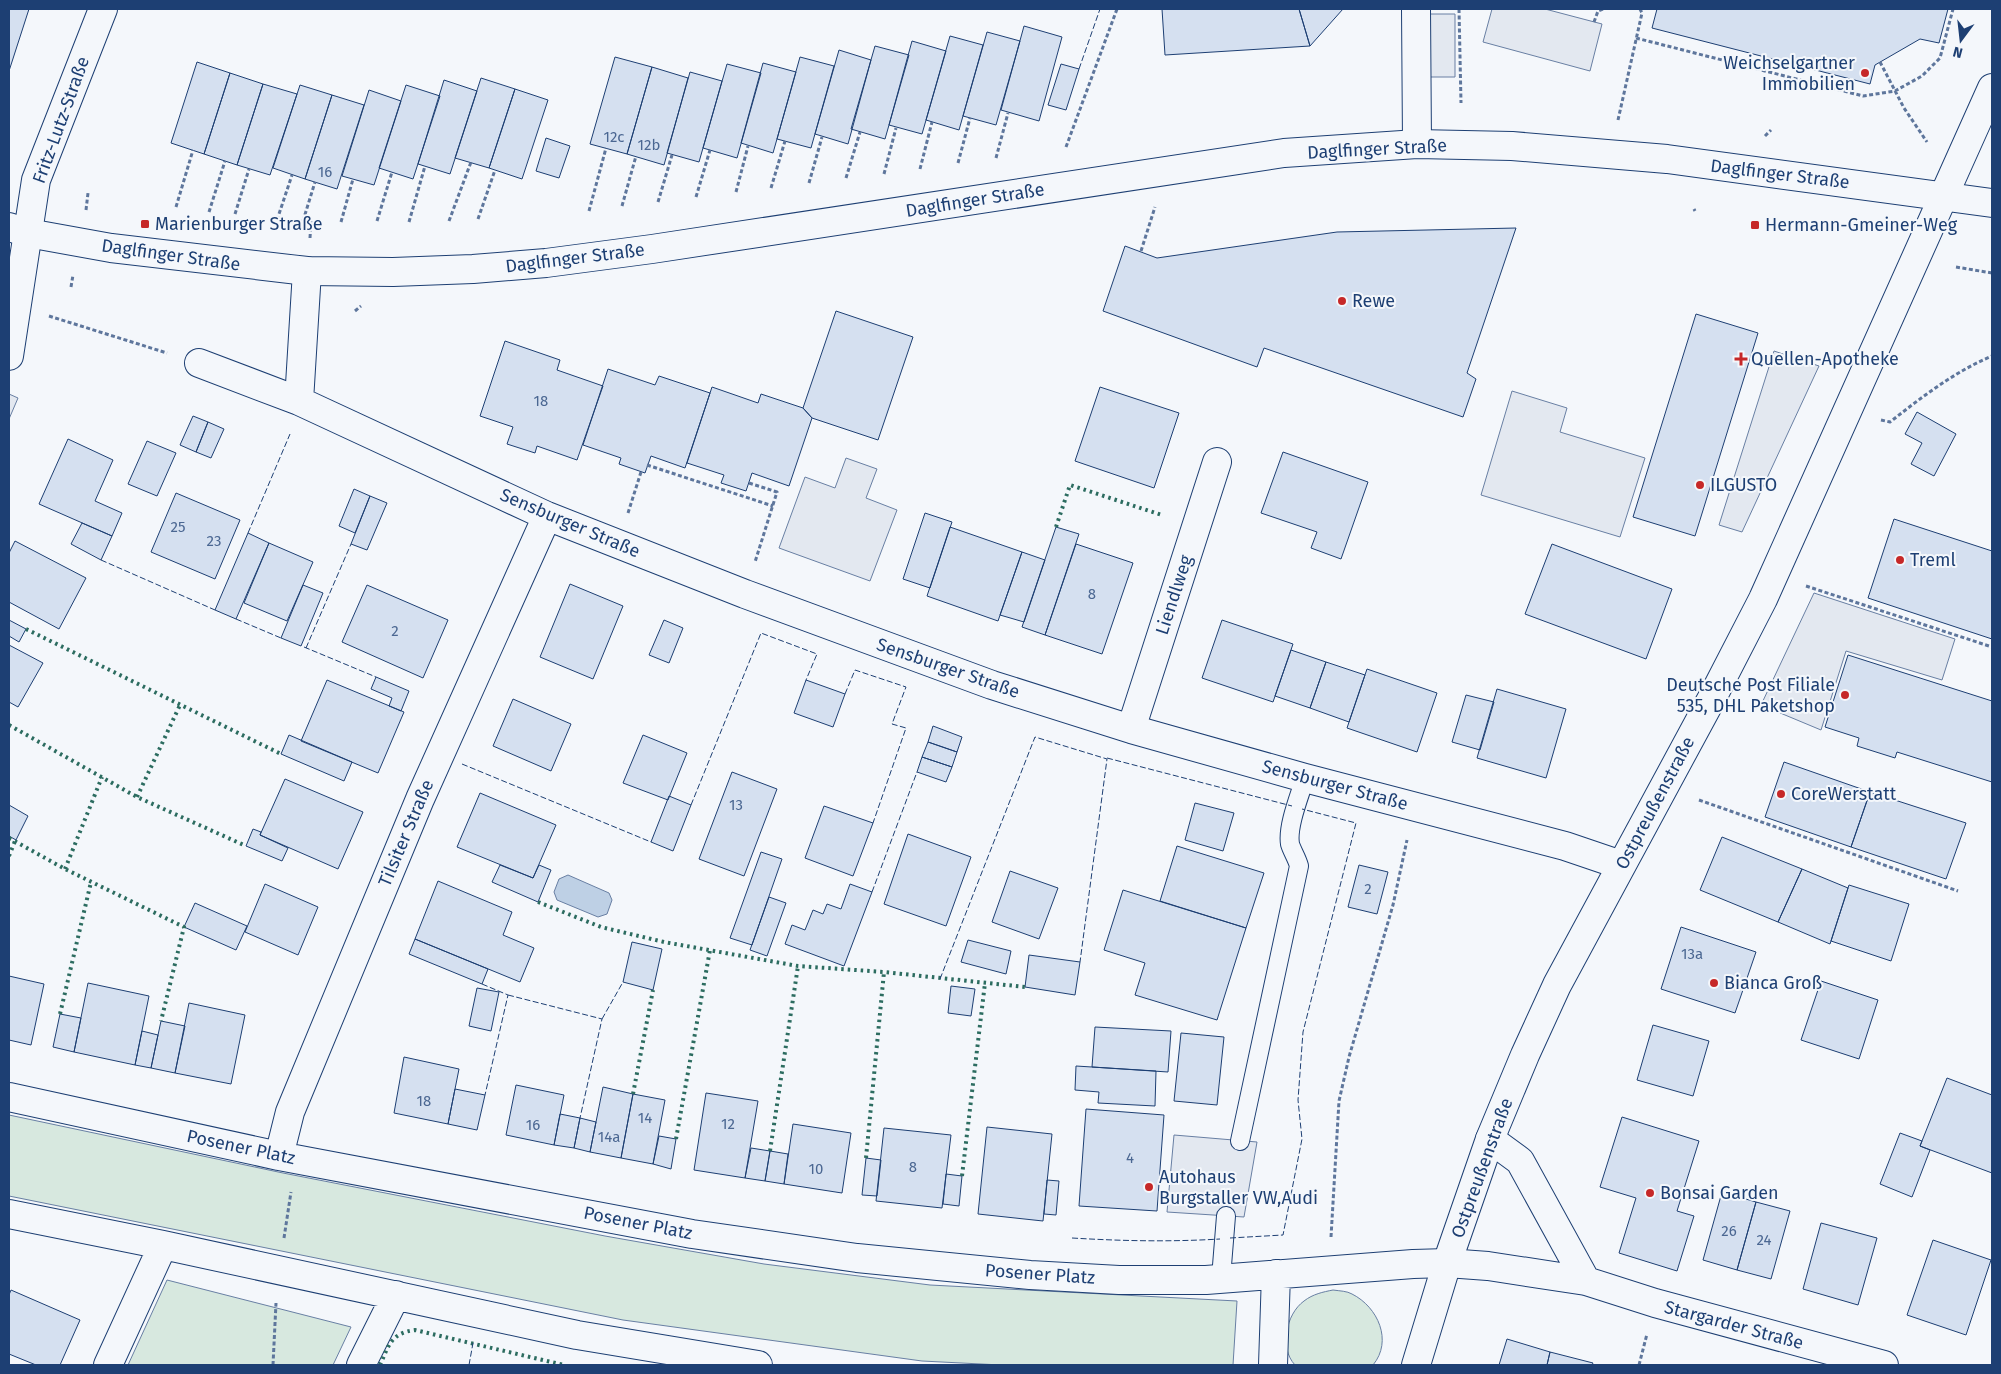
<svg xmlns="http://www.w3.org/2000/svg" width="2001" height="1374" viewBox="0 0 2001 1374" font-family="'Fira Sans',sans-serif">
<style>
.green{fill:#d7e8df;stroke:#687fa3}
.parking{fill:#e3e8f0;stroke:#687fa3}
.water{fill:#bed0e5;stroke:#687fa3}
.building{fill:#d5e0f0;stroke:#1d3f73}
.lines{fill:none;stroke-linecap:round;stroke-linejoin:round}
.service-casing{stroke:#1d3f73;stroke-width:20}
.minor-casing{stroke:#1d3f73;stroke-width:30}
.tertiary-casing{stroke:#1d3f73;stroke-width:30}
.secondary-casing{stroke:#1d3f73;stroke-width:30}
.path{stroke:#5e769c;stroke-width:3;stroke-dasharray:4 2.5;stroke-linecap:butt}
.service{stroke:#f4f7fb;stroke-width:18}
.minor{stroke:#f4f7fb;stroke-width:28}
.tertiary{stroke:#f4f7fb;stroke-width:28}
.secondary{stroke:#f4f7fb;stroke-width:28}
.hedge{stroke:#2c6c60;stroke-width:4;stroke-dasharray:2.5 4;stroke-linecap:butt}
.fence{stroke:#1d3f73;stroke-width:1;stroke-dasharray:6 2.5;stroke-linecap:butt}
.poi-dot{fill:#c62828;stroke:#f4f7fb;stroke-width:2}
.labels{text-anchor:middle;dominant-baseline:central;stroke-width:4;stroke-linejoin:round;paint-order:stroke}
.number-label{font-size:15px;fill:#4b6792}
.poi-label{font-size:18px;fill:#1d3f73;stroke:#f4f7fb;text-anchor:start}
.street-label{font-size:18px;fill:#1d3f73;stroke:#f4f7fb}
</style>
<rect width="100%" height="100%" fill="#f4f7fb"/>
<path class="green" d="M9 1115 283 1173 605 1236 764 1264 930 1285 1237 1301 1233 1365H1001L922 1361 623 1320 9 1196Z
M167 1280 351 1327 333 1365H128Z
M1333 1290C1340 1291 1347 1291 1352 1294 1378 1307 1393 1341 1373 1365H1295C1279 1348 1286 1314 1304 1301 1313 1294 1323 1292 1333 1290Z"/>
<path class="parking" d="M1492 9H1545L1602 24 1590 71 1483 42Z
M1420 14H1455V77H1420Z
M1774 351 1819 366 1742 532 1719 525Z
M1512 391 1567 408 1560 432 1645 458 1620 537 1481 495Z
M9 394 18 398 9 419Z
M846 458 877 469 866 498 897 510 870 581 779 548 805 477 835 488Z
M1814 593 1955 639 1942 680 1846 651 1821 730 1761 705Z
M1174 1135 1257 1142 1244 1217 1167 1212Z"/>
<path class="water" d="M568 875 609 893 612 900 607 914 598 917 557 900 554 892 559 879Z"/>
<path class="building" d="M9 9H29L9 71Z
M1162 9H1299L1310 46 1165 55Z
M1299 9H1343L1310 46Z
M1657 9H1948L1939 43 1920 39 1875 65 1870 84 1652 28Z
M1024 26 1062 37 1039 121 1001 110Z
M987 32 1020 41 996 125 963 116Z
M950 36 983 45 959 130 926 120Z
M912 41 946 51 922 134 889 125Z
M875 46 909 55 885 139 851 129Z
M839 50 871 60 848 144 815 134Z
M615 57 652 67 627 154 590 144Z
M800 57 834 66 811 148 777 139Z
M197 62 230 73 204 154 171 143Z
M763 63 796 72 773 153 741 143Z
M727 64 761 73 737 158 703 148Z
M1061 64 1079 69 1066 110 1048 105Z
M652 67 688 78 664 165 627 154Z
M690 72 722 81 699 162 667 153Z
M230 73 263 84 237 165 204 154Z
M481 78 515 89 489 168 455 158Z
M444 80 477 91 450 174 418 164Z
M263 84 297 94 270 175 237 165Z
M300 85 332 95 305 179 273 168Z
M406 85 440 96 413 179 379 168Z
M515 89 548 100 522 179 489 168Z
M369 90 401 101 374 185 342 176Z
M332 95 364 105 337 189 305 179Z
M546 138 570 146 559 178 536 171Z
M1516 228 1467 373 1476 379 1463 417 1264 348 1257 367 1103 311 1125 246 1157 258 1337 232Z
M836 311 913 337 878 440 812 418 803 408Z
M1696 314 1758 333 1695 536 1633 517Z
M505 341 560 360 557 370 603 386 577 460 537 446 535 453 507 444 513 427 480 416Z
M608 369 655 385 659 376 710 393 685 468 651 456 645 473 619 464 621 458 583 445Z
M712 387 758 403 761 394 803 408 812 418 789 486 752 473 746 491 721 483 724 475 687 463Z
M1100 387 1179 413 1154 488 1075 461Z
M1917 412 1956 434 1934 476 1911 464 1922 443 1905 434Z
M193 416 208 422 196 452 180 445Z
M208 422 224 429 211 458 196 452Z
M68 439 113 460 95 501 122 513 112 536 39 504Z
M147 441 176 453 157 496 128 484Z
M1283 452 1368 482 1341 559 1311 548 1317 532 1261 513Z
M354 489 370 496 355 533 339 526Z
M176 493 240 520 215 579 151 552Z
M370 496 387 503 367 550 351 544Z
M925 513 952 522 930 588 903 579Z
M1894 519 1992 551V639L1868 598Z
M82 523 112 536 101 560 71 544Z
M950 527 1022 552 998 621 927 596Z
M1056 527 1079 534 1045 635 1022 627Z
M248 533 269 543 236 619 215 610Z
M15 541 86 578 59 629 9 602V553Z
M269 543 313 562 287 621 244 603Z
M1076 544 1133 563 1102 654 1045 635Z
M1552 544 1672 589 1646 659 1525 614Z
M1022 552 1045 560 1024 622 1000 615Z
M570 584 623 606 593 679 540 657Z
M303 585 323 593 301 646 281 638Z
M367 585 448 620 423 678 342 642Z
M9 620 26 629 19 642 9 636Z
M664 620 683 628 669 663 649 655Z
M1222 620 1293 644 1273 702 1202 678Z
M9 645 43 663 18 707 9 702Z
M1291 650 1326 662 1310 708 1275 696Z
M1848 655 1992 701V782L1897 752 1895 758 1857 746 1859 738 1825 727Z
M1326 662 1365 675 1349 722 1310 708Z
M1367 669 1437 693 1417 752 1347 728Z
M376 677 409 691 401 711 389 706 392 698 371 689Z
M327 680 404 712 378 773 301 741Z
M806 680 845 694 833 727 794 713Z
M1497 689 1566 709 1546 778 1477 758Z
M1466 695 1494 702 1480 750 1452 742Z
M513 699 571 724 551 771 493 746Z
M933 726 962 737 957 752 928 742Z
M289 735 352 762 344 781 281 754Z
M643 735 687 753 668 800 623 783Z
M928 742 957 752 952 767 922 757Z
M922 757 952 767 946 782 917 772Z
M1784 762 1870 792 1851 847 1765 817Z
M732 772 777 789 744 876 699 859Z
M285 779 363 812 338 869 260 835Z
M1870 792 1966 823 1946 879 1851 847Z
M480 793 556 825 533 878 457 847Z
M669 796 691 805 673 851 651 842Z
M1195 803 1234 813 1223 851 1185 840Z
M9 805 28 816 16 840 9 836Z
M824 806 873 823 853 876 805 858Z
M253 829 261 832 260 835 288 848 282 861 246 846Z
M908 834 971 857 946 926 884 904Z
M1722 837 1802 869 1778 922 1700 890Z
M1177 846 1264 873 1246 928 1160 901Z
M761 852 782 859 752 945 730 938Z
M500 865 533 878 539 865 551 870 538 902 492 882Z
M1359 865 1388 872 1377 914 1348 907Z
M1802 869 1848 888 1830 944 1778 922Z
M1010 871 1058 888 1039 939 992 922Z
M438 881 512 912 503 935 534 948 520 982 415 939Z
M265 884 318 907 298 955 245 932Z
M850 884 872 892 844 966 785 944 792 925 805 930 813 910 823 914 827 904 841 909Z
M1849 885 1909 904 1891 961 1831 941Z
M1123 890 1246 928 1217 1020 1135 995 1145 963 1104 950Z
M769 897 786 903 767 956 750 950Z
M195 903 247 926 236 950 184 927Z
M1681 927 1756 952 1735 1013 1661 989Z
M415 939 488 969 482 984 409 954Z
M968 940 1011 951 1006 974 961 962Z
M632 942 662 949 653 990 623 982Z
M1029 955 1080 962 1075 995 1025 987Z
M9 976 44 984 31 1045 9 1040Z
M1821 981 1878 1000 1859 1059 1801 1040Z
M88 983 149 996 135 1065 74 1052Z
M951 986 975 989 971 1016 948 1013Z
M477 988 499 992 491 1031 469 1026Z
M189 1003 245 1015 231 1084 175 1073Z
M60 1014 81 1018 74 1052 53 1047Z
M161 1021 185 1026 175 1073 151 1068Z
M1653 1025 1709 1041 1693 1096 1637 1080Z
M1095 1027 1171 1031 1168 1072 1092 1067Z
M142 1031 158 1035 151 1068 135 1065Z
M1181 1033 1224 1037 1217 1105 1174 1101Z
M404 1057 459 1069 448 1124 394 1113Z
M1076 1066 1156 1071 1155 1106 1098 1103 1099 1092 1075 1090Z
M1947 1078 1992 1095V1173L1920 1146Z
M516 1085 564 1095 554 1145 506 1135Z
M603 1087 633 1094 621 1158 590 1152Z
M455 1089 485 1095 477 1130 448 1124Z
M706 1093 758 1101 745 1178 694 1170Z
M633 1094 665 1100 653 1164 621 1158Z
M1086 1109 1164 1115 1157 1211 1079 1206Z
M560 1114 580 1118 574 1148 554 1145Z
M1622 1117 1699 1141 1677 1211 1694 1216 1677 1271 1619 1253 1636 1198 1600 1187Z
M580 1118 596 1122 590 1152 574 1148Z
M793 1124 851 1133 842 1193 784 1184Z
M987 1127 1052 1134 1043 1221 978 1214Z
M884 1128 951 1135 942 1208 876 1201Z
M1900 1133 1922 1141 1920 1146 1930 1150 1912 1197 1880 1184Z
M659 1136 676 1139 671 1169 653 1164Z
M751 1148 770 1151 765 1181 745 1178Z
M770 1151 788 1154 784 1184 765 1181Z
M866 1158 881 1160 877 1196 862 1195Z
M946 1174 962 1176 959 1206 943 1204Z
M1047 1180 1059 1181 1056 1215 1044 1214Z
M1722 1192 1756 1202 1737 1270 1703 1260Z
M1756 1202 1790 1211 1771 1279 1737 1270Z
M1821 1223 1877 1238 1858 1305 1803 1289Z
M1933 1240 1991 1260 1966 1335 1907 1315Z
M11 1290 80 1320 60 1365H36L9 1354V1295Z
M1507 1339 1550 1352 1547 1365H1499Z
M1550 1352 1593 1363 1592 1365H1547Z"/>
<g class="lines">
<g class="service-casing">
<path id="service" d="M1240 1141 1299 866C1297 858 1292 851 1290 844 1287 826 1300 795 1305 778
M1221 1278 1226 1216"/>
</g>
<g class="minor-casing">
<path id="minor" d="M1416 9 1417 144
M9 356 36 180 103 9
M199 363 299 401 547 516 745 594 992 685 1131 729 1305 778 1565 846 1621 865
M299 401 307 271
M1131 729 1217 462
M9 1097 279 1156 692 1234 857 1258 1030 1275 1119 1280H1206L1413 1264 1447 1263 1488 1266 1586 1281 1655 1303 1884 1365
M1490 1139 1520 1161 1586 1281
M279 1156 290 1112 420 799 547 516
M9 1214 163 1245 577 1335 758 1365
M108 1365 163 1245
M361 1365 396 1295
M1273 1365 1276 1274"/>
</g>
<g class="tertiary-casing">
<path id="tertiary" d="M9 227 28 233 111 248 307 271 393 272 473 269 546 263 652 249 1284 153 1417 144 1512 146 1667 159 1992 203"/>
</g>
<g class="secondary-casing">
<path id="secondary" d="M1416 1365 1447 1263 1490 1139 1525 1055 1557 985 1712 698 1763 599 1992 88"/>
</g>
<path class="path" d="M1459 9 1461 103
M1594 22 1598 11 1603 9
M1636 38 1863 96 1895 91 1922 76 1940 58 1953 9
M1880 62 1904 108 1927 142
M1618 120 1642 13 1640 9
M1765 136 1771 130
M1066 147 1117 9
M996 158 1008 113
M958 163 970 118
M920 169 932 122
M884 174 896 128
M846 178 860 132
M809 183 822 137
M771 188 785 141
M736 192 748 146
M696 197 710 150
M658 202 672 155
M622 206 636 156
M176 207 193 150
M1694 209 1695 211
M86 210 88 193
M589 211 606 148
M209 212 225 161
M235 214 249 169
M478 219 495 170
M277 220 292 175
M303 221 315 182
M377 221 392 172
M449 221 471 162
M341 222 353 179
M409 222 425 166
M1818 227 1821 225
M310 238 311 221
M1141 251 1155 207
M1956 267 1992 273
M71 287 73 275
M355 311 361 306
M49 316 167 353
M1881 420 1890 422C1922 397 1954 372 1992 356
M647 465 773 506
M749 483 777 492 755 562
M628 513 641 472
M1806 586 1992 647
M1699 800 1958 891
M1331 1237 1339 1101 1349 1057 1393 905 1407 840
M284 1238 291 1192
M273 1365 276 1303
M1639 1365 1647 1334"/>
<use href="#service" class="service"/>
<use href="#minor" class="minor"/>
<use href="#tertiary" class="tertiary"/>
<use href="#secondary" class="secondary"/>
<path class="hedge" d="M1056 527 1070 485 1162 515
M26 629 281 754
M9 725 137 797 246 846
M137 797 180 705
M9 838 65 869 184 927 161 1021
M9 856 15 841
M65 869 102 777
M538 902 601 927 664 942 798 966 884 972 1025 987
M60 1014 91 882
M633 1094 653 990
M676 1139 710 950
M770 1151 798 966
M866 1158 884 972
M962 1176 985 983
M380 1365C389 1345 391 1333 415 1330L564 1365"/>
<path class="fence" d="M1079 69 1100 9
M248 533 290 434
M101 560 215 610
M236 619 281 638
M304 647 376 677
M306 648 351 544
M845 694 855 670 906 687 892 724 906 728 873 823
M1107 758 1292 806
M462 764 651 842
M691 805 761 633 817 654 806 680
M872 892 917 772
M940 979 1035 737 1107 759 1080 962
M482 984 508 995 485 1095
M508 995 602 1019 580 1118
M602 1019 623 982
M1072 1238C1122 1241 1170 1242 1220 1239
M1230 1238 1283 1235 1302 1139 1298 1100 1303 1032 1356 823 1302 809
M469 1365 473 1343"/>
</g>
<g class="poi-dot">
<circle cx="1865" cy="73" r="5"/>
<rect x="140" y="219" width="10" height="10" rx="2.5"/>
<rect x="1750" y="220" width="10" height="10" rx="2.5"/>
<circle cx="1342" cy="301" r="5"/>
<path d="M1738.5 351.5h5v5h5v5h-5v5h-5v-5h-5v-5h5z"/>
<circle cx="1700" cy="485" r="5"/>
<circle cx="1900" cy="560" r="5"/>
<circle cx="1845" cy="695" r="5"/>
<circle cx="1781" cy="794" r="5"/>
<circle cx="1714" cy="983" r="5"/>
<circle cx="1149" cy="1187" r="5"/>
<circle cx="1650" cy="1193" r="5"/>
</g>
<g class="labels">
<g class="number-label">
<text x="614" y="137">12c</text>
<text x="649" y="145">12b</text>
<text x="325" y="172">16</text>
<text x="541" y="401">18</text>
<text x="178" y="527">25</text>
<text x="214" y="541">23</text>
<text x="1092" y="594">8</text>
<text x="395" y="631">2</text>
<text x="736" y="805">13</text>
<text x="1368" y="889">2</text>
<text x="1692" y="954">13a</text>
<text x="424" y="1101">18</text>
<text x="645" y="1118">14</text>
<text x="728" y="1124">12</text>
<text x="533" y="1125">16</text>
<text x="609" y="1137">14a</text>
<text x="1130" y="1158">4</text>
<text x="913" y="1167">8</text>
<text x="816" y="1169">10</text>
<text x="1729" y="1231">26</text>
<text x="1764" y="1240">24</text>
</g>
<g class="poi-label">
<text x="1855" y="63" text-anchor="end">Weichselgartner<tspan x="1855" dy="21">Immobilien</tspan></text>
<text x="155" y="224">Marienburger Straße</text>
<text x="1765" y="225">Hermann-Gmeiner-Weg</text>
<text x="1352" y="301">Rewe</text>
<text x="1751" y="359">Quellen-Apotheke</text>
<text x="1710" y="485">ILGUSTO</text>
<text x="1910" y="560">Treml</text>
<text x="1835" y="685" text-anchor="end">Deutsche Post Filiale<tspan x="1835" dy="21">535, DHL Paketshop</tspan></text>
<text x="1791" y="794">CoreWerstatt</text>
<text x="1724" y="983">Bianca Groß</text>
<text x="1159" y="1177">Autohaus<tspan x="1159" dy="21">Burgstaller VW,Audi</tspan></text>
<text x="1660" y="1193">Bonsai Garden</text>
</g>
<g class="street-label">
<text transform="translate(61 120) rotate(-70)">Fritz-Lutz-Straße</text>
<text transform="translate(1377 149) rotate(-3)">Daglfinger Straße</text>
<text transform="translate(1780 174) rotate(7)">Daglfinger Straße</text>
<text transform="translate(975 200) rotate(-9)">Daglfinger Straße</text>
<text transform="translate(171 255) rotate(8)">Daglfinger Straße</text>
<text transform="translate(575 258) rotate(-7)">Daglfinger Straße</text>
<text transform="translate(570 523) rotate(23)">Sensburger Straße</text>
<text transform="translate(1174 595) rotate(-72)">Liendlweg</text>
<text transform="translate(948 668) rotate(19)">Sensburger Straße</text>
<text transform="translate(1335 785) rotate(15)">Sensburger Straße</text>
<text transform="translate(1655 803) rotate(-62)">Ostpreußenstraße</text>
<text transform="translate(406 833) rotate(-67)">Tilsiter Straße</text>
<text transform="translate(241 1147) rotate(12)">Posener Platz</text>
<text transform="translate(1482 1168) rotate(-70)">Ostpreußenstraße</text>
<text transform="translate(638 1223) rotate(11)">Posener Platz</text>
<text transform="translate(1040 1274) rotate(4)">Posener Platz</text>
<text transform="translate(1734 1325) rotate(15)">Stargarder Straße</text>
</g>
</g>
<rect width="2001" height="1374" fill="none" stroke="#1d3f73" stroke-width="20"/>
<g transform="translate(1961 40) rotate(195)" stroke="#f4f7fb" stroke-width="4" paint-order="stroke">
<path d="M0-4L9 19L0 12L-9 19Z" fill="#1d3f73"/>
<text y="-8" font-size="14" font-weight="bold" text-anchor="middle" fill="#1d3f73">N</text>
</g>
</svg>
